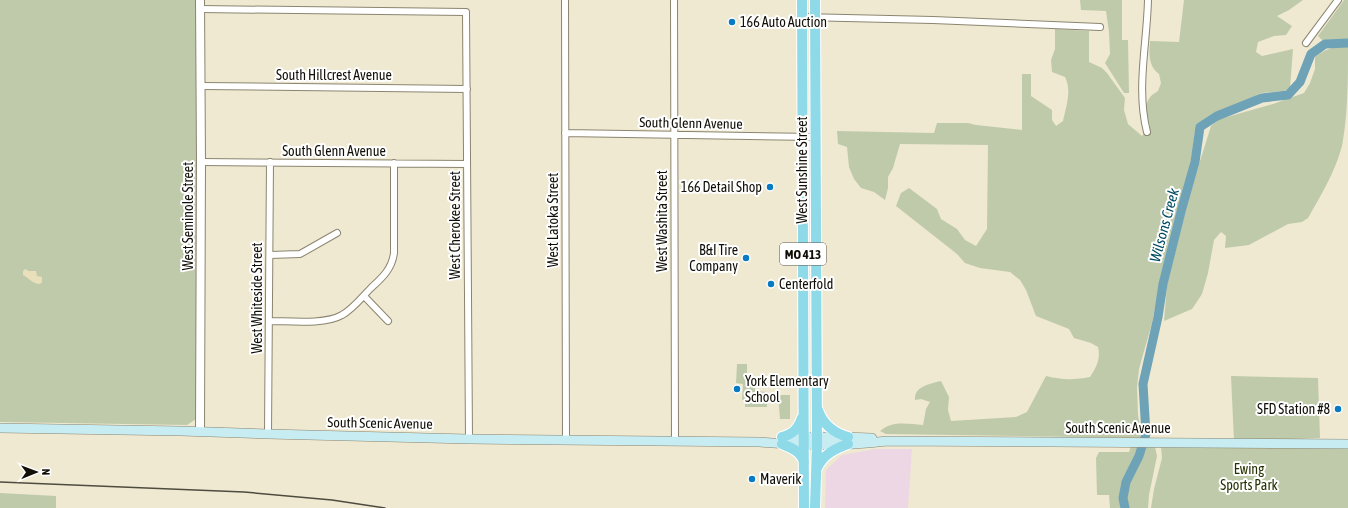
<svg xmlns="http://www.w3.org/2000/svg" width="1348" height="508" viewBox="0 0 1348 508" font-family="'Asap Condensed',sans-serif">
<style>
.commercial{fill:#eed7e5}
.green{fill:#bfcaab}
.sand{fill:#e9dfba}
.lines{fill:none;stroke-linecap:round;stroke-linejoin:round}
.river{stroke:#6ea2b6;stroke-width:9}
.minor-casing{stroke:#8b8570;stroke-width:8}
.tertiary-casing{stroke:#8b8570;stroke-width:10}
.secondary-casing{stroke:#8b8570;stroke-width:10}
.primary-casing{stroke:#fff;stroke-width:12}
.minor{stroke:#fff;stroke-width:6}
.tertiary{stroke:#fff;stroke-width:8}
.secondary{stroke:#c7edf3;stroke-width:9}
.primary{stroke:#8fdae8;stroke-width:10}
.rail{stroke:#4e4b3f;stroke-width:1.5}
.poi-dot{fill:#077ac4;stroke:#fff;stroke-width:1.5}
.labels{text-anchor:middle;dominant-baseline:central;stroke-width:4;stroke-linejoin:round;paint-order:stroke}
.shield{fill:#fff;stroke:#585651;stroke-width:1}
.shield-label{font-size:13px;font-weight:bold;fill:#100e06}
.poi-label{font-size:14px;fill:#100e06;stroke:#fff;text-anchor:start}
.street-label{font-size:14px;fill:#100e06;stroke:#fff}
.park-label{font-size:14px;fill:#253100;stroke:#fff}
.water-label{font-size:15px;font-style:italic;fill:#004c62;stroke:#fff}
</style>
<rect width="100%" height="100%" fill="#efe9d2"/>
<path class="commercial" d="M875 449H912L908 508H825L826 470 842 455Z"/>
<path class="green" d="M0 0H196V419L187 425 0 422Z
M1080 0H1122V40H1128L1129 93H1124L1105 63 1110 54 1109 32 1106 11 1081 10Z
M1184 0H1303L1289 10 1277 16 1292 26 1286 35 1274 36 1258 42 1256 52 1262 56 1293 49 1290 88 1284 91 1261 93 1242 103 1213 114 1201 122 1195 131 1191 160 1161 277 1152 323 1139 369 1137 387 1138 415 1141 432 1140 438 886 434 880 431C893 420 908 424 923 425L926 409 930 402 921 399 915 400C914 386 930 384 941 381L949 397 948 410 951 421 1016 417 1027 412 1046 376C1062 380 1073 380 1090 377 1096 368 1101 359 1098 347L1091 343 1074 338 1069 329 1036 316 1026 290 1020 280 1010 272 980 268 965 263 957 254 896 206 901 193 909 188 937 209 941 219 957 229 965 240 976 246 987 229 988 145 900 144 893 168 888 177V188L885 200 874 192 861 188 854 179 849 167 847 147 838 144 837 131 934 133 937 123H968L976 125 1022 130V74H1031V96L1052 110V120L1056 126 1063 121C1066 107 1072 90 1065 77L1052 72 1051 60 1055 49V29L1089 31V62L1102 68 1107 73 1125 98 1124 110 1128 124 1142 136 1150 126C1146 111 1142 100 1158 91L1161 83 1159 74C1148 66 1149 53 1150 41L1179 42Z
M1344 0H1348V39L1322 40 1318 36Z
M1348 46C1348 80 1348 114 1342 146 1335 172 1321 195 1308 218L1302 222 1288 224 1249 245 1225 248 1226 236 1221 232 1214 240 1208 273 1202 294 1192 309 1164 321 1167 285 1191 190 1211 126 1220 119 1273 104 1304 93 1310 83 1315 69V57C1327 48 1333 47 1348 46Z
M737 364H747V381L755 383V390L757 391 768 392 767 407H745V401L742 400 743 384 736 383Z
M1231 376 1318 378 1320 438 1234 441Z
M790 395V419H780L778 395Z
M1131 446 1155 447 1157 456 1149 495 1148 508H1110L1109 495H1097L1096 458 1099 452H1129Z
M1161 447 1348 448V508H1151L1154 489 1162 458Z
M0 493 56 496V508H0Z"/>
<path class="sand" d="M25 269 29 271H36L37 276 42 277V282L40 284C33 284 29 278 23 275V271Z"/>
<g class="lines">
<path class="river" d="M1125 508 1123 498 1126 482 1139 456 1146 434 1143 384 1158 317 1163 284 1182 208 1195 162 1200 127 1217 116 1262 98 1288 95 1300 82 1311 54 1325 44 1348 43"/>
<g class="minor-casing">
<path id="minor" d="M565 0 566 440
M674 0 675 442
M200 9 466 12 469 439
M802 17 933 20 1100 27
M1306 43 1338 0
M201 86 467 89
M1147 132C1136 89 1147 44 1148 0
M565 133 816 137
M201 162 467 164
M270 255 300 254 337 233
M364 296 388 321
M269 321C289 321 325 325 342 315 353 309 362 297 371 288 382 278 392 269 394 253V163
M268 434 270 162"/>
</g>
<g class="tertiary-casing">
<path id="tertiary" d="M200 0 201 162 200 431"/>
</g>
<g class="secondary-casing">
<path id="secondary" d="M0 428 181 431 268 434 469 439 760 442C803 446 845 446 887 441L1348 444
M783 437H844L872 438"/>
</g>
<g class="primary-casing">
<path id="primary" d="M802 0 804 508
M818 410C823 425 834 433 848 437
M782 437C793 434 798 429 802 418
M782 444C792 448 801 452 804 462
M817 468C823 455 834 449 848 444
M815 508 817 444 815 0"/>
</g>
<use href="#minor" class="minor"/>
<use href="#tertiary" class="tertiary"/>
<use href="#secondary" class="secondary"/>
<use href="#primary" class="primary"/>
<path class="rail" d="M0 482 244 492 332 500 385 508"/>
</g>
<g class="poi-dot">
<circle cx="732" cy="22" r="4"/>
<circle cx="770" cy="187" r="4"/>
<circle cx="746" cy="258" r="4"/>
<circle cx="771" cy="284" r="4"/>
<circle cx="737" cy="389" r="4"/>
<circle cx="1338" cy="409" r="4"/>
<circle cx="752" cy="479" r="4"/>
</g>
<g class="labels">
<rect class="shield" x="780" y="243" width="46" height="22" rx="3"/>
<g class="shield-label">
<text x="803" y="254">MO 413</text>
</g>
<g class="poi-label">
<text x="740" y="22">166 Auto Auction</text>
<text x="762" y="187" text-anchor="end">166 Detail Shop</text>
<text x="738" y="250" text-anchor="end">B&amp;I Tire<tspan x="738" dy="16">Company</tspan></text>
<text x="779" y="284">Centerfold</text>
<text x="745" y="381">York Elementary<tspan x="745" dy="16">School</tspan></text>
<text x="1330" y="409" text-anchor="end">SFD Station #8</text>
<text x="760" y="479">Maverik</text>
</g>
<g class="street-label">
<text x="334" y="75">South Hillcrest Avenue</text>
<text transform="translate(691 123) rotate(1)">South Glenn Avenue</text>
<text x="334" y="151">South Glenn Avenue</text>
<text transform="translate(802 170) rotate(-90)">West Sunshine Street</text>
<text transform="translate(188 216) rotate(-90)">West Seminole Street</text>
<text transform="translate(553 220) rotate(-90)">West Latoka Street</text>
<text transform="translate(662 221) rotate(-90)">West Washita Street</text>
<text transform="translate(455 225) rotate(-90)">West Cherokee Street</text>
<text transform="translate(257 298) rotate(-90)">West Whiteside Street</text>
<text transform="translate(380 423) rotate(1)">South Scenic Avenue</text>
<text x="1118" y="428">South Scenic Avenue</text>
</g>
<g class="park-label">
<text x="1249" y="469">Ewing<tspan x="1249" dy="16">Sports Park</tspan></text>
</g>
<g class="water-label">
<text transform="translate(1164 225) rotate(-75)">Wilsons Creek</text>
</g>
</g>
<g transform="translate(36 472) rotate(89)" stroke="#ffffff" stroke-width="3" paint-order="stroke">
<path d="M0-3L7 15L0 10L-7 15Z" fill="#100e06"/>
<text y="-6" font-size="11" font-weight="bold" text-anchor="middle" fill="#100e06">N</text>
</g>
</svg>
